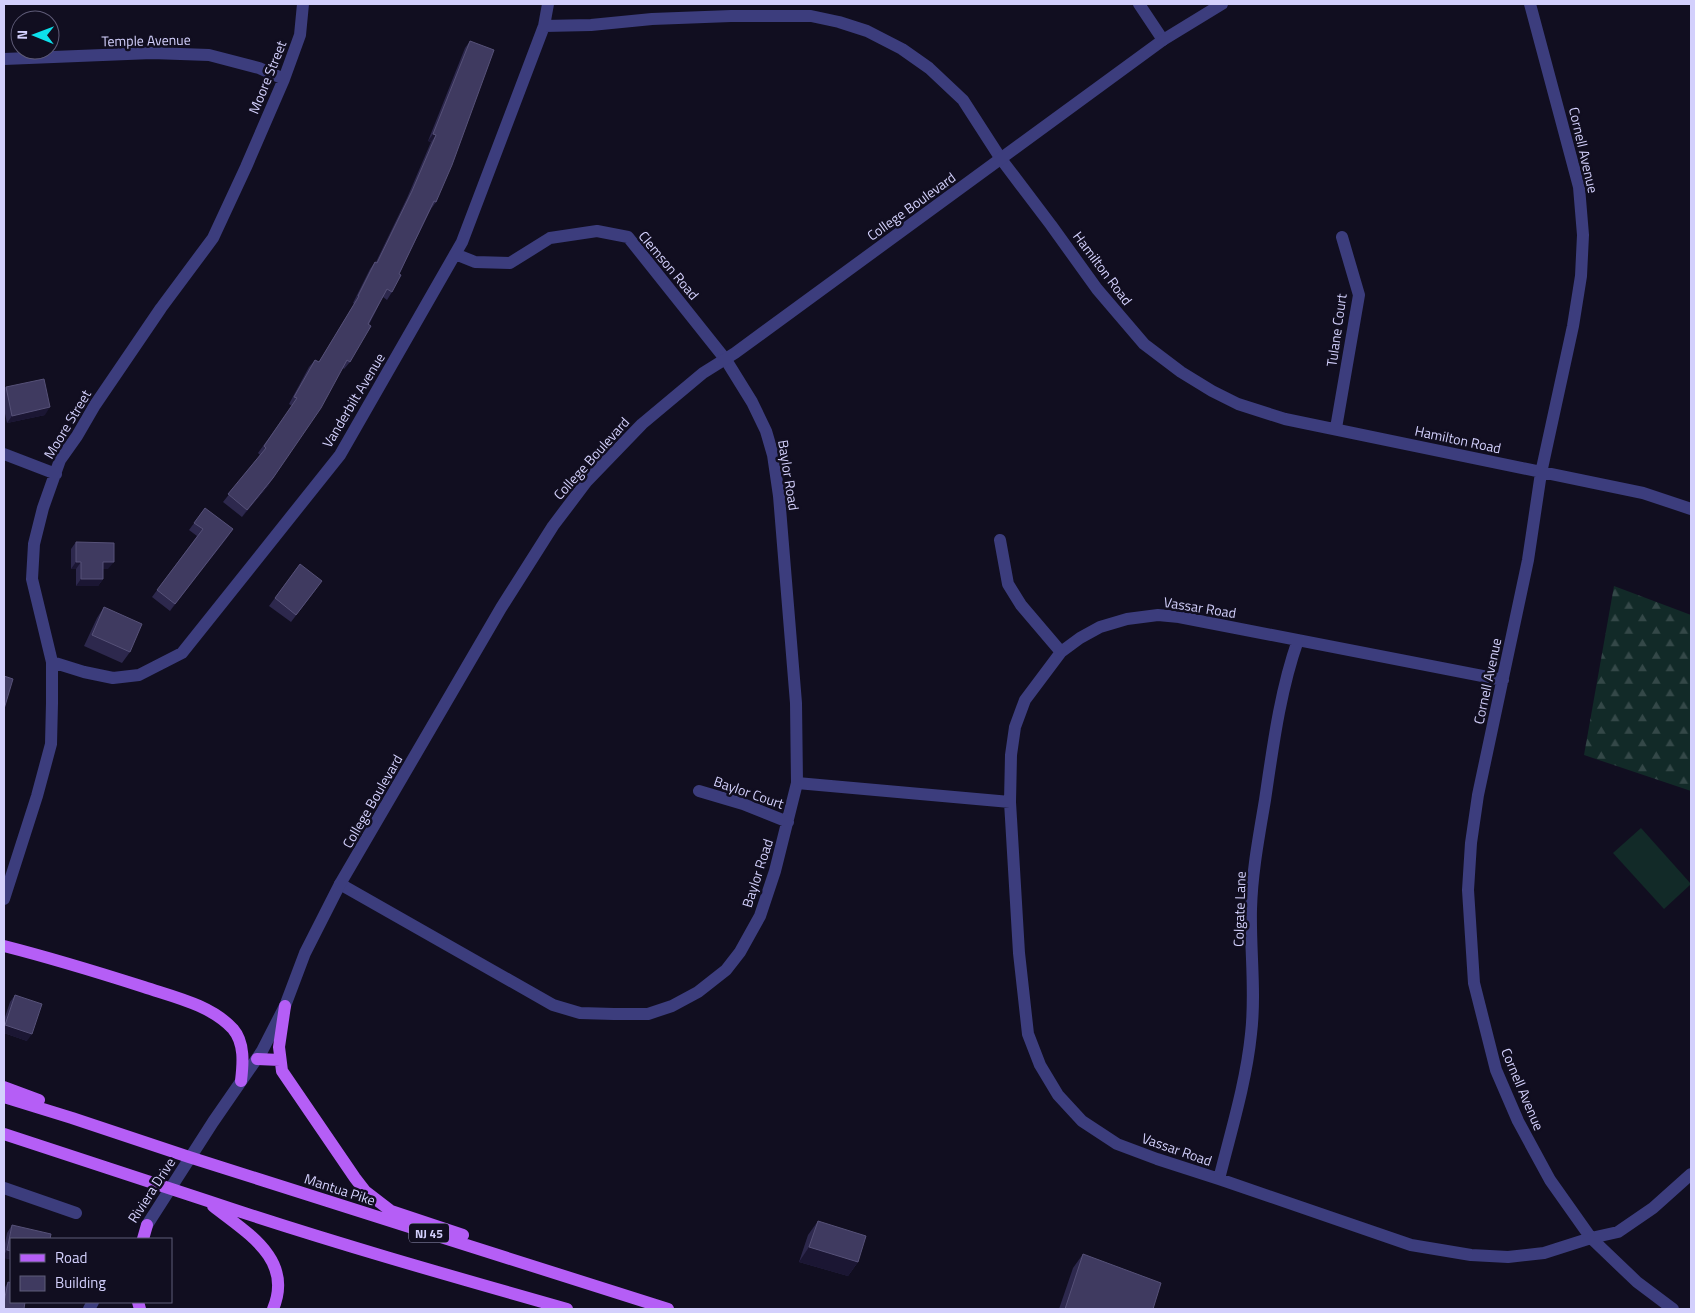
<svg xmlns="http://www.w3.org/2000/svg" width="1695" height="1313" viewBox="0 0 1695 1313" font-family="'Titillium Web',sans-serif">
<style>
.forest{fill:url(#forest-firs)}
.garden{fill:#122a28}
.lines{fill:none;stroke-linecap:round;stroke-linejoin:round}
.minor{stroke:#3c3d7d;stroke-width:12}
.tertiary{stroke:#3c3d7d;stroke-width:12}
.primary{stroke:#b55ef6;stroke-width:12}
.wall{fill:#2d284d}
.shaded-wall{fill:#1b1633}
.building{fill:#3f3a60;stroke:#565178}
.labels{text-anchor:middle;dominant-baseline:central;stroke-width:5;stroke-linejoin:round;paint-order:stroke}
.shield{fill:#110e20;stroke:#9996ba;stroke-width:1}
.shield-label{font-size:12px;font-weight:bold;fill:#d3d0fc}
.street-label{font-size:14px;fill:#d3d0fc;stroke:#110e20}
</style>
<defs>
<pattern id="forest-firs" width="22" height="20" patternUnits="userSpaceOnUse" patternTransform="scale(1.25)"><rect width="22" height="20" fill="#122a28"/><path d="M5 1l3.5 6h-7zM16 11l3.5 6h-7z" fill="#344848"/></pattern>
</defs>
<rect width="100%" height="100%" fill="#110e20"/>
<path class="forest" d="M1614 586 1691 615V791L1584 755Z"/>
<path class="garden" d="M1641 828 1691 884 1664 909 1613 853Z"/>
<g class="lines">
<path class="minor" d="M1139 4 1163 40
M1530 4 1579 187 1583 235 1581 276 1573 326 1541 473 1528 560 1478 795 1471 843 1468 890 1474 983 1496 1070 1518 1121 1550 1180 1591 1238 1637 1282 1673 1309
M544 26 591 25 652 19 731 16H811L839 22 867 31 902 49 929 68 963 100 1001 159 1051 225 1097 289 1144 344 1181 372 1212 391 1238 404 1285 419 1643 493 1691 509
M4 59 152 53 209 55 259 68 284 79
M1336 428 1359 295 1342 237
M4 454 56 474
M1000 540 1008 584 1021 605 1061 652
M52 662 84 672 113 678 139 675 182 653 340 455 462 242 544 26 548 4
M1503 680 1179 617 1158 615 1127 619 1100 627 1080 638 1061 652 1025 700 1015 727 1011 755 1010 802 1019 953 1028 1034 1040 1065 1058 1095 1082 1121 1117 1144 1157 1159 1219 1179 1411 1245 1471 1255 1508 1257 1544 1253 1591 1238 1618 1232 1653 1208 1691 1174
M797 783 1010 802
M699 791 743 804 788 822
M340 884 553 1005 580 1013 614 1014H648L672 1006 698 992 726 970 740 952 760 916 775 871 797 783 796 703 779 496 773 455 766 431 752 402 726 360 628 237 597 231 550 238 510 263 475 262 455 254
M4 899 37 796 51 744 52 703V662L32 579 34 544 43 508 60 460 77 436 95 405 161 308 213 238 246 167 284 79 300 35 303 4
M1219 1179C1231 1131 1246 1083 1251 1034 1256 992 1250 951 1251 909 1252 872 1259 836 1265 800 1273 746 1280 691 1298 640
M4 1188 76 1213
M89 1309 93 1302"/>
<path class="tertiary" d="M147 1225 213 1122 262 1051 285 1006 305 953 340 884 501 608 553 526 587 481 642 424 703 373 735 353 1163 40 1222 4"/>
<path class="primary" d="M4 946C51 958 97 972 144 987 174 997 211 1005 233 1029 245 1043 243 1064 241 1081
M285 1006 279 1047 282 1071 355 1178 365 1191 391 1211 463 1235
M257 1059 280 1060
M4 1087 39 1100
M4 1097 72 1118 189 1157 668 1309
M4 1134C72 1156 140 1179 208 1201 327 1241 447 1275 567 1309
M213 1206C247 1233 294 1259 273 1309
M143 1239 147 1225
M138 1302 140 1309"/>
</g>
<path class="wall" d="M470 41 436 202 431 209 399 274 392 292 387 300 383 297 350 362 344 369 343 368 268 486 242 517 223 502 260 455 258 453 292 406 289 404 309 367 315 360 319 362 354 304 353 303 370 269 375 262H376L407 198 431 142 428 141 465 48Z
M6 387 45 415 7 423 4 409V390Z
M205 508 233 529 170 611 152 597 197 536 189 530Z
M76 542 108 569H103V579L98 586H76V569H71V549Z
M300 564 317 588 291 622 269 606Z
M104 607 130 652 122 663 84 646 97 618Z
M15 995 27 1041 4 1033V1020L10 1002Z
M818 1221 858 1262 848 1276 799 1262 808 1235Z
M12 1225 11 1239V1259L4 1258V1249L7 1233Z
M1083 1254 1153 1309H1059L1073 1268Z
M8 1282 4 1309V1289Z"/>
<path class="shaded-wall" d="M433 134 436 135 431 142 428 141Z
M50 407 45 415 7 423 12 416Z
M273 478 268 486 242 517 247 510Z
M233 529 228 537 170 611 175 604Z
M76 562H81L76 569H71Z
M103 562H114L108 569H98Z
M81 579H103L98 586H76Z
M5 1025 32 1034 27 1041 4 1033V1026Z
M809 1247 858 1262 848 1276 799 1262Z
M7 1250 11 1251V1259L4 1258V1255Z"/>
<path class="building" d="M470 41 494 50 452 165 436 202 434 201 399 274 401 275 392 292 387 289 368 324 371 326 350 362 347 360 321 408 273 478 247 510 228 494 266 448 264 446 297 398 294 397 315 360 319 362 359 296H358L375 262 377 263 412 191 436 135 433 134Z
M44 379 50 407 12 416 6 387Z
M205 508 233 529 175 604 157 590 203 529 194 523Z
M76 542 114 543V562H103V579H81V562H76Z
M300 564 322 581 296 615 275 598Z
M104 607 142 624 130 652 92 635Z
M4 676 13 679 4 709Z
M15 995 42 1004 32 1034 5 1025Z
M818 1221 866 1236 858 1262 809 1247Z
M12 1225 51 1234 50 1239H11V1251L7 1250Z
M1083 1254 1161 1283 1153 1309H1065Z
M8 1282 11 1283V1302H25L24 1309H4V1302Z"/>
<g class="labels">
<rect class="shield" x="409" y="1223.5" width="40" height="19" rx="4"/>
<g class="shield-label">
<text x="429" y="1233">NJ 45</text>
</g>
<g class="street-label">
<text transform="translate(146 40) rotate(-1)">Temple Avenue</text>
<text transform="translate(267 77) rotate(-68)">Moore Street</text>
<text transform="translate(1584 150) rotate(77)">Cornell Avenue</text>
<text transform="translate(911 206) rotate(-36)">College Boulevard</text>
<text transform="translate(669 265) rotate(50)">Clemson Road</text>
<text transform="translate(1103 268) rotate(53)">Hamilton Road</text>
<text transform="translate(1336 330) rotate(-82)">Tulane Court</text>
<text transform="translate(353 400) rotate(-59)">Vanderbilt Avenue</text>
<text transform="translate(67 424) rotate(-59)">Moore Street</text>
<text transform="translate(1458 439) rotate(12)">Hamilton Road</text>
<text transform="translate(591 458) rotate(-48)">College Boulevard</text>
<text transform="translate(789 475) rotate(81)">Baylor Road</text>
<text transform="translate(1200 607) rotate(9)">Vassar Road</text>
<text transform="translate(1487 681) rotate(-78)">Cornell Avenue</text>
<text transform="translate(749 792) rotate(19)">Baylor Court</text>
<text transform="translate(372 801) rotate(-60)">College Boulevard</text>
<text transform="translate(757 873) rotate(-72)">Baylor Road</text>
<text transform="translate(1239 909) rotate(-88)">Colgate Lane</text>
<text transform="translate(1523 1089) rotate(67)">Cornell Avenue</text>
<text transform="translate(1177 1149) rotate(19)">Vassar Road</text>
<text transform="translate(340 1189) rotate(18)">Mantua Pike</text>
<text transform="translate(151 1190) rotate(-57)">Riviera Drive</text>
</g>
</g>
<rect width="1695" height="1313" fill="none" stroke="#d3d0fc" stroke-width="10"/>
<rect x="10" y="1238" width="162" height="65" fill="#110e20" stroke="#5f5c78"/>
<rect x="20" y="1254" width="25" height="8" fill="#b55ef6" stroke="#5f5c78"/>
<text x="55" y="1263" font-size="15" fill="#d3d0fc">Road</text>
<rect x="20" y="1276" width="25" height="15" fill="#3f3a60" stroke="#5f5c78"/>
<text x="55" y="1288" font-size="15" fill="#d3d0fc">Building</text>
<g transform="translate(35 35) rotate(271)"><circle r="24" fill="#110e20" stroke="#5f5c78"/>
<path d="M0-4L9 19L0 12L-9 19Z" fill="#0de1ec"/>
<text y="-8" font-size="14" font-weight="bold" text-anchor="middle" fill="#d3d0fc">N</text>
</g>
</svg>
